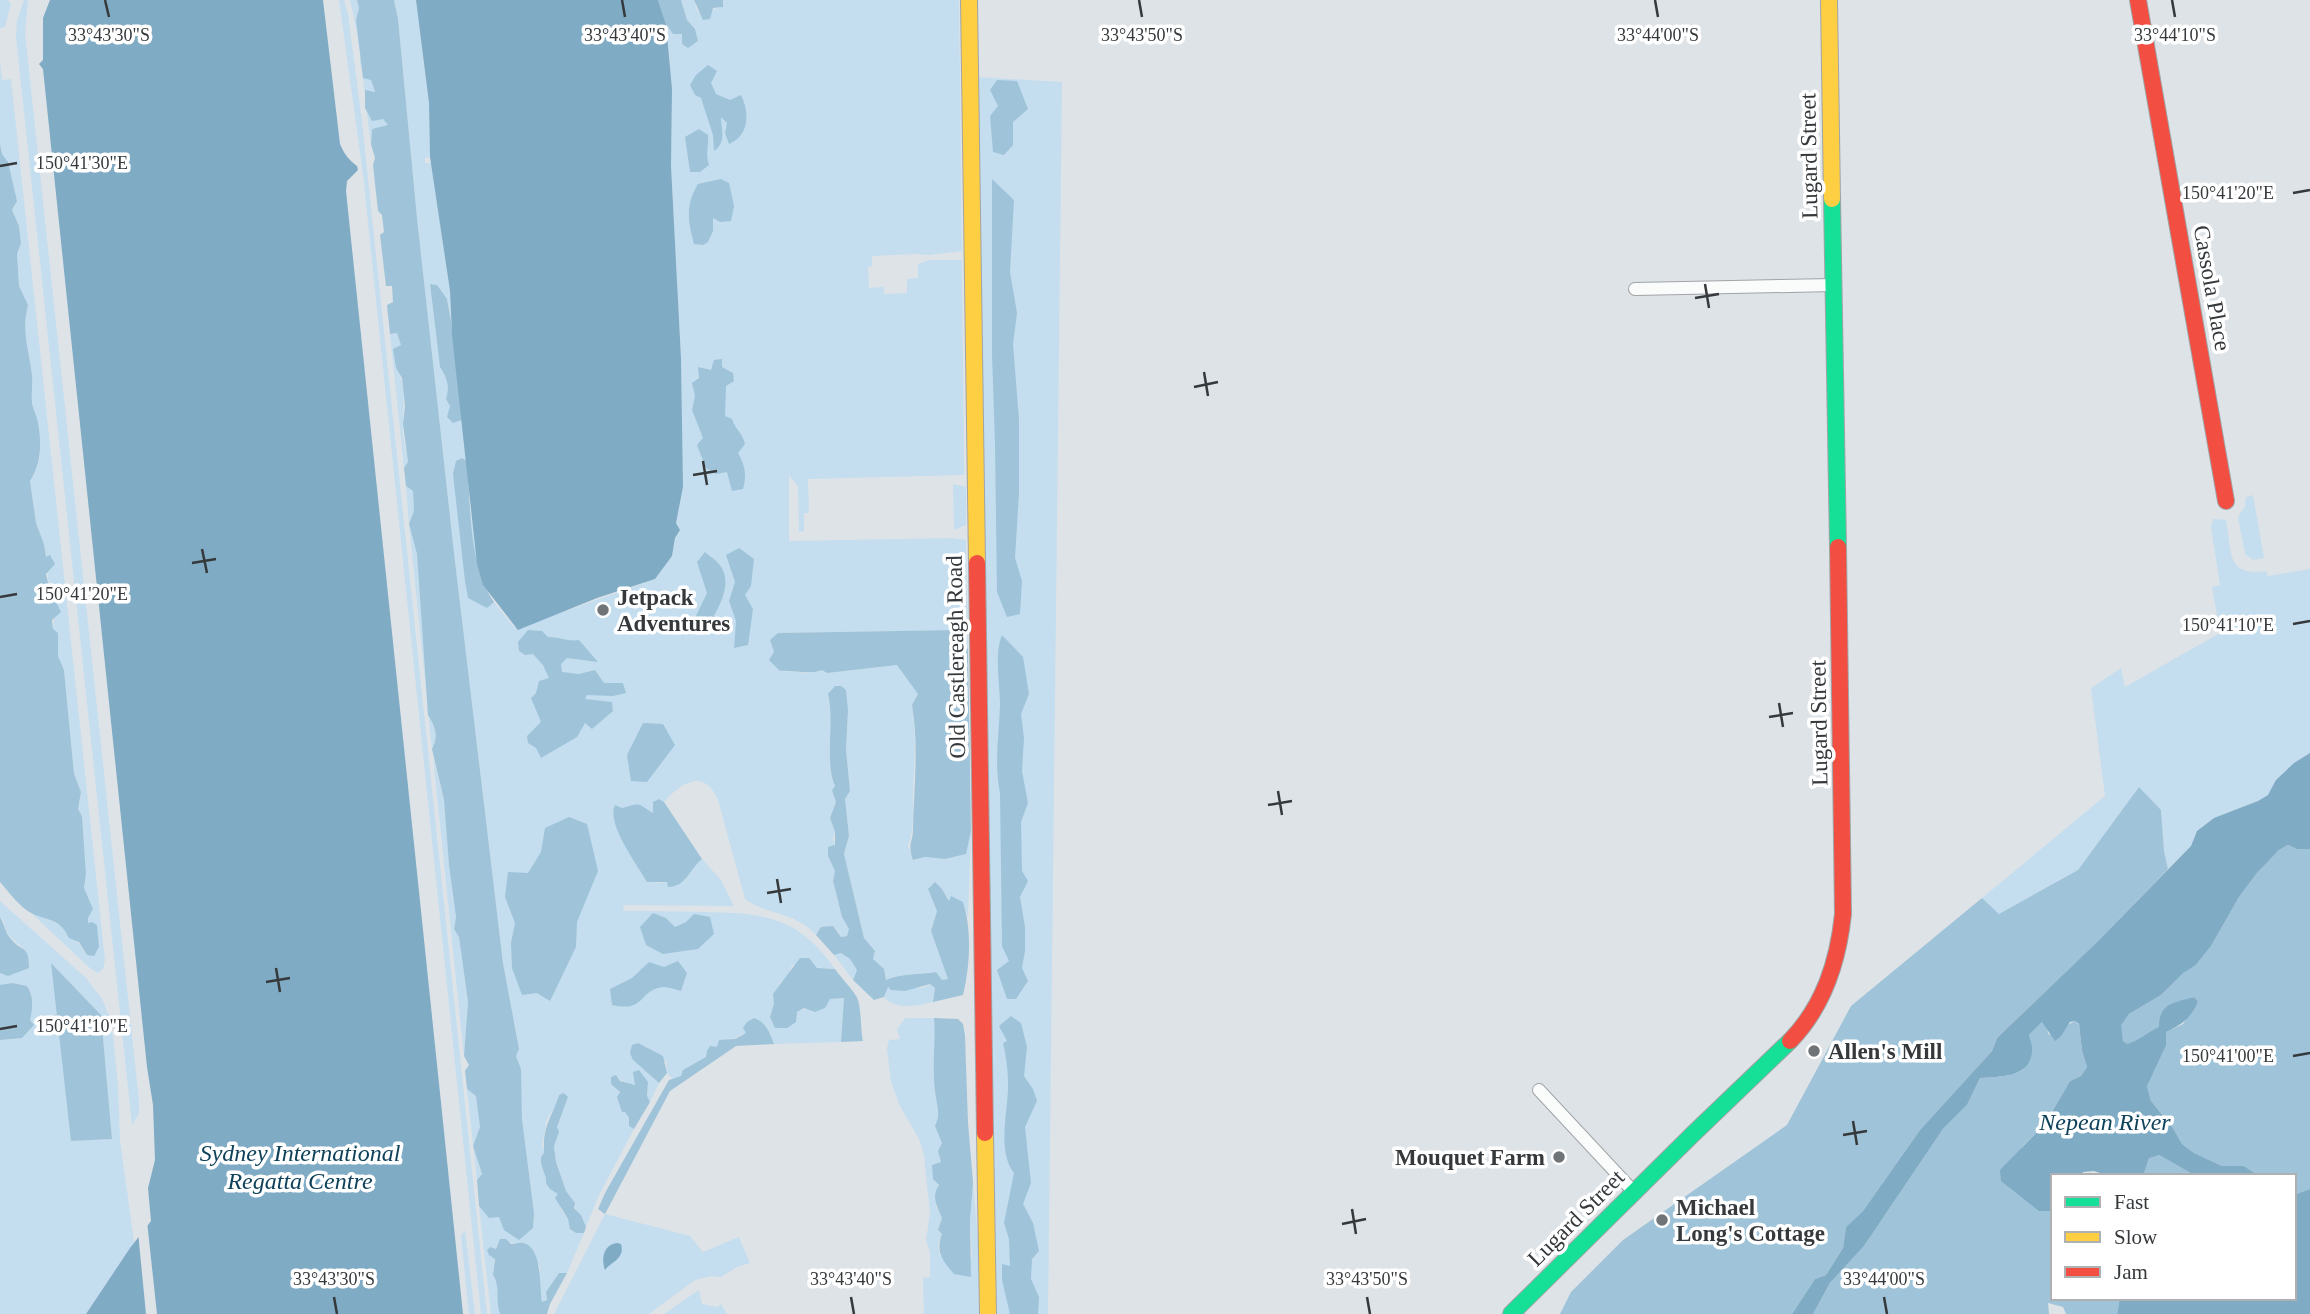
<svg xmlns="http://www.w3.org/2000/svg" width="2310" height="1314" viewBox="0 0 2310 1314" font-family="Georgia,serif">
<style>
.green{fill:#c4deef;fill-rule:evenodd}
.forest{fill:#9fc3d9}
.water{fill:#7fabc5}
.pier{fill:#dee3e7}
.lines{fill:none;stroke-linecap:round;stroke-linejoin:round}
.street-casing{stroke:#a0a4a7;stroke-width:14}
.fast-casing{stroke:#a0a4a7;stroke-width:18}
.slow-casing{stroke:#a0a4a7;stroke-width:18}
.jam-casing{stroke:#a0a4a7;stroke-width:18}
.street{stroke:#fafbfb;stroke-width:12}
.fast{stroke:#16e098;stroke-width:16}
.slow{stroke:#ffcf43;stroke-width:16}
.jam{stroke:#f24e42;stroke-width:16}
.ticks{fill:none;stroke:#35393b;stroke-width:2.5}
.poi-dot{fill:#707477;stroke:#fff;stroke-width:2.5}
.labels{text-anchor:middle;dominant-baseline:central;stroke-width:7;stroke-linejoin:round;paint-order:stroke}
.street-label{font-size:23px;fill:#35393b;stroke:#fff}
.poi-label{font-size:23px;font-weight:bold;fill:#35393b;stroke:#fff;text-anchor:start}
.water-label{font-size:24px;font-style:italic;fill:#0e415a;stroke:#fff}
.ticks-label{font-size:18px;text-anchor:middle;fill:#35393b;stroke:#fff;stroke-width:7;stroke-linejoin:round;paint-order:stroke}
</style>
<rect width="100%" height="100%" fill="#dee3e7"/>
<path class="green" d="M0 0H8L11 4 5 27 0 28Z
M24 0H28L25 33 139 1101V1114L132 1125 16 37 17 20Z
M339 0H344L348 14 362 122 487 1314H481L363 174Z
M350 0H357L359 8 356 20 360 45V64L371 80 375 93 365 90 389 126 372 129 371 144C364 97 362 47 350 0Z
M394 0H416L429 103 430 157 425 158V163H431L450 291 451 321 447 299 430 285 440 366C447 378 450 386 446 399L450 405 453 423 462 420 467 461 462 458 486 608 494 602 514 627 524 628 529 624 655 579 672 556 675 538 680 530 676 523 683 487 681 358 671 166 672 89 666 24 673 34 695 29 687 21 681 0H694L698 13 722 7 723 0H959L962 251 929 255 917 254 872 256V266L868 267 869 288 884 287V294L907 293V279L918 278V264L929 260H962L964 475 808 479 809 513H804V531L799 532 798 486 789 475V541L953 538 966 540 968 649 955 630 778 633 774 652 780 671C793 670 811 676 822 670L827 673 898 665 918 694 912 705C917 736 914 766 913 797 913 815 914 830 908 846L914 860 925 857 945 859 965 854 971 831 968 918 963 902H950L942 889H928L937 911 931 931 949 979 942 981 936 972C920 975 900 973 886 980L873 959 875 951 864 938 844 854 849 836 845 799 850 791 846 750 848 710 828 694C835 723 824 761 835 786L832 790 836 802 830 818 835 832 833 838 835 846 828 856 835 871 833 881 842 917 849 929 847 936 841 937 838 931 821 927 816 935C796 912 766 915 745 899L718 800C704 768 682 782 664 802L659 799 653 814 627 807 622 808 656 883 685 880 691 868 702 859 721 880 734 906 624 905 623 911C650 911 677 911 704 912 763 913 798 916 835 969L792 965 788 977 779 984 797 1012 830 999 844 998 841 1042 774 1044 769 1031 742 1034 718 1048 682 1076 673 1079 667 1073 666 1062 645 1046 633 1060 659 1083 650 1102 647 1097 648 1082C635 1085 624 1087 616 1075L622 1112 625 1111 629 1118V1126L634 1129 599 1195 586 1227 566 1191 556 1162 554 1146 557 1127 568 1097 556 1106 547 1119 542 1145 544 1150 543 1169 558 1194 561 1210 568 1219 570 1229 576 1233H584L567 1273H559L546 1292 547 1300 542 1302 539 1289 540 1268 530 1247 500 1240 495 1249 493 1275C501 1287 496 1300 500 1314H491L479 1206 489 1218 499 1217 533 1228 534 1213 522 1119 521 1070 516 1055 519 1049 503 963 454 553 417 218 398 19Z
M0 60 2 80 11 79 105 960 103 969 98 973 91 969 32 914C57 919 74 934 87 955L88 918 93 909 84 888 86 874 82 816 78 809 81 792 74 774 64 670 58 656V633L53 630 56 601 50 595 44 544 36 523 30 481C43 463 42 440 37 418 35 413 33 408 32 402 31 393 33 384 32 375 29 348 21 333 28 305L19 286 17 254 21 243 19 226 12 210 17 201 8 163 2 154 0 144Z
M976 77 1062 82 1048 1314H997Z
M397 333 401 345 396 368C407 385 403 404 403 423 402 436 406 450 408 462L404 468 390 334Z
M953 484 966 487V525L954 530Z
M406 486 413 491 414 511 409 524 417 554 428 715C435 726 439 736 432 749L409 524Z
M2253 495 2264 558 2253 560 2245 554 2238 517 2245 506 2246 497Z
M2213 519 2226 520C2232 552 2226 577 2266 571L2268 576 2310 569V753L2294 763 2276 780 2269 795 2258 801 2214 818 2197 831 2191 846 2168 869 2164 851 2161 810 2139 787 2078 870 1999 914 1982 898 2105 796 2091 688 2121 668 2125 687 2220 633 2212 587 2220 585 2211 527Z
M433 757 444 800 449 865 456 917 454 929 459 937 468 1002 464 1056Z
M0 901 86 978 102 999 109 1016 113 1037 118 1085 120 1140 134 1242 86 1314H0V1040L22 1038C29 1021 39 1003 27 986L12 983 3 986 0 985V973L8 976 29 967C29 940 7 947 3 919L0 917ZM52 964 101 1015 112 1139 72 1141Z
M841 953 850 959 857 970 853 980 834 955Z
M930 984 935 988 933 1002C917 1006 897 1011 884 997L888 986 922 988Z
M905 1018H934C936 1046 931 1070 936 1098 938 1110 940 1115 936 1126L942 1143 936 1206 942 1218 938 1230 942 1234 938 1245 940 1256 972 1258 970 1221 973 1182 978 1240 979 1314H924L923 1278 930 1277V1252L926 1240 930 1213 924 1156 920 1141 900 1106 891 1082 887 1048 889 1040 900 1039 897 1029Z
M467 1089 476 1096 480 1127 473 1146 482 1175 477 1180Z
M605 1214 690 1236 703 1252 739 1237 750 1263 737 1267 721 1277 712 1276 695 1280 649 1314H554Z
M465 1230 475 1314H469L461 1236Z
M699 1290 702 1304 717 1307 721 1304 727 1314H664Z"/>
<path class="forest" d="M357 0H394L398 19 417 218 454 553 503 963 519 1049 516 1056 521 1069 522 1119 534 1213 533 1228 519 1240 504 1230 499 1217 489 1218 479 1206 477 1180 482 1174 473 1146 480 1127 476 1096 467 1089 465 1071 469 1065 464 1056 468 1002 459 937 454 929 456 917 449 865 444 800 432 749C439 736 435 726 428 715L417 554 409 524 414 511 413 491 406 486 404 468 408 462 403 424 405 406 402 378 396 368 393 349 401 345 397 333 390 334 387 305 393 302 392 286H386L380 235 384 232 382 215 378 211 373 165 375 158 371 144 372 129 388 125 383 119 372 121 365 108V90L375 92 371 80 363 78 356 20 359 8Z
M658 0H681L687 20 695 29 698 41 688 48 682 44V34H673L666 24Z
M694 0H723V7L713 8 710 19 703 20Z
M708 65 717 71 711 83 716 94 730 100 741 95C750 113 749 136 729 144L725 133 727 123 721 117C721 130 727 142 714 151L713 135 701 98 695 95 690 85 696 75Z
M997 80 1017 81 1028 109 1013 122V145L1004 155 993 152 990 116 998 106 990 90Z
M699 129 708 135C709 146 705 154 709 165L700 172H690L685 137Z
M0 144 2 154 8 162 17 201 12 210 19 226 21 243 17 254 19 286 28 305C21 332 29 349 32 375 33 384 31 393 32 403 33 408 35 413 37 418 42 440 42 463 30 481L36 523 44 544 46 557 50 555 55 564 46 574C50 593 54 596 61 612L52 620 53 629 58 633V656L64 670 74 774 81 792 78 809 82 816 86 874 84 888 93 909 88 918V923L92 922 97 925 99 947 94 956 87 955 79 942 69 938C60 919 50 921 33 914 21 909 9 892 0 882Z
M721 179 729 183 734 206 731 221 720 222 713 218V231L708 242 703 245 694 244C688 222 685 205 698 184Z
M992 179 1014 200 1010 272 1017 313 1013 344 1019 420V493L1015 558 1022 581 1020 614 1007 617 997 592 995 444 992 354Z
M430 284 437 285 447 299 451 321 462 420 453 423 447 417 450 406 446 399C450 386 447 378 440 367Z
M722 359V367L733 373 734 381 726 386 725 416 732 419C735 429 743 434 745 444L738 453C745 465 747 475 743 489L732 491 727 472 716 474 706 468 697 445 703 438 692 410 695 396 692 383 699 378 698 367 711 370 714 360Z
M462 458 467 461C471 508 468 563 494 602L487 608 468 598 465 581 453 474 456 461Z
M739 548 754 559 751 586 745 595 753 609 748 645 734 648 736 621 729 601 735 582 726 555Z
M705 552C709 556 715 559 718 563 736 582 717 612 705 630L694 620 707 593 697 562Z
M528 630 542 631 548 637C560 637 568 642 579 640L598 662 567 658 561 664 562 672 579 674 595 670 604 683H623L626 693 613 696 587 695 585 699 612 702 613 711 592 729 585 723 577 737 541 758 536 748 528 743 527 736 541 722 531 698 536 693 539 681 549 678 543 665 533 654 525 655 519 651 518 642Z
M956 630 968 649 971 831 966 854 945 859 925 857 913 860C907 842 913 844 913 828 914 787 919 745 912 705L918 694 897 665 827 673 822 670C812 675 792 670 780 671L769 660 774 652 770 640 778 633Z
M1002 635 1023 657 1029 694 1021 714 1024 738 1022 771 1028 803 1021 822 1022 871 1028 881 1020 897 1025 927V951L1022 968 1028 981 1016 999H1007L997 970 1009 961 1002 946 1000 793C994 762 999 736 1000 705 1000 684 994 654 1002 635Z
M835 686H841L846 690 848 710 846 750 850 791 845 799 849 836 844 854 864 938 875 951 873 959 884 969 886 980C901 973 920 975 936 972L942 980 948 979 931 931 937 911 928 889 935 882 942 889 949 901 951 896 963 902C972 930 970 966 963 995L933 1002 935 988 930 984 905 991 891 990 888 987 884 997 874 1000 853 980 857 970 850 959 841 953 834 955 816 935 821 927 833 926 841 937 847 936 849 929 842 917 833 881 835 871 828 856V847L835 845V832L830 818 836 802 832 790 835 786C824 761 835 723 828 694Z
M643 723 663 724 675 745 647 782 631 781 627 755Z
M2139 787 2161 810 2164 851 2168 869 2097 942 1997 1038 1992 1051 1920 1130 1863 1211 1846 1227 1843 1248 1826 1275 1815 1279 1792 1314H1560L1571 1292 1623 1240 1787 1125 1851 1006 1982 898 1999 914 2078 870Z
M659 799 664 802 702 859C688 871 687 886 668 887L667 882H647C637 864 606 824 615 805L622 808C641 803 636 802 653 813V802Z
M569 817 587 824 598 871 577 922 576 947 550 1001 537 993 522 995 512 968 511 943 515 923 505 897 508 872 528 873 541 852 545 828Z
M2288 845 2297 849H2310V1189L2295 1195 2294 1176H2259L2244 1166H2222L2194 1153 2182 1144 2173 1128 2151 1101 2147 1086 2166 1032 2183 1024 2198 1001 2194 997C2177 1002 2173 1018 2159 1028 2152 1032 2135 1042 2127 1045L2123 1041 2120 1025 2129 1014 2161 995 2183 972 2196 965 2211 946 2239 897 2257 873 2279 850Z
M653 913 666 918 675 927 686 922 694 914 710 917 714 934 698 949 663 954 646 945 640 927Z
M0 917C4 923 5 933 11 939 22 953 29 944 29 968L8 976 0 973Z
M800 958H809L817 968 835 969C841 978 850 986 856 996 862 1004 860 1029 863 1041L841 1042 844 998 830 999 825 1008 815 1012 804 1008 797 1012 796 1022 787 1028H775L770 1017 774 1004 773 994Z
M678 961 687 973 681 991C673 989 666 985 658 988 638 994 644 1012 612 1005L610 989 632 978 649 962 664 967Z
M51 963 101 1015 112 1139 71 1141Z
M12 983 27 986C34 996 33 1008 30 1020L34 1025 22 1038 0 1040V985Z
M1011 1016 1021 1023 1027 1047 1024 1076 1033 1089 1037 1101 1025 1127 1031 1183 1023 1204 1033 1223 1039 1251 1032 1259 1031 1279 1039 1297 1038 1314H1010L1002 1280V1264L1010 1266 1009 1239 1004 1223 1014 1173C996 1149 1009 1110 1008 1082 1008 1069 1006 1056 1003 1043L1007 1041 999 1026Z
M754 1018C766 1022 770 1033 774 1044L736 1046 670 1091 605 1214 598 1209 605 1193 669 1080 681 1076 683 1070 706 1057 707 1051 710 1046 717 1047 719 1040 735 1039 746 1033 743 1028 747 1022Z
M934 1018 958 1019 963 1024 965 1036 968 1123 973 1182 970 1221 971 1277 954 1274C943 1261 935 1252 942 1234L938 1230 942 1218C937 1207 931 1196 939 1185L933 1179 932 1165 941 1162 938 1151 942 1143 935 1126C940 1115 938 1110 936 1098 931 1069 936 1046 934 1018Z
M2075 1021 2079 1025 2082 1051 2087 1067 2081 1076 2070 1081 2045 1124 2021 1148 2039 1211H2053V1298H2120L2117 1314H2066L2063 1307 2048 1303 2049 1314H1813L1830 1283 1864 1246 1943 1129 1967 1105 1980 1078C2014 1076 2036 1077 2029 1035L2042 1022 2046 1026 2049 1035Z
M638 1043 663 1056 667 1073 659 1083 633 1060 630 1053 632 1045Z
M639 1070 648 1082 647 1096 650 1102 634 1129 629 1126V1118L625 1112H622L617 1097 620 1092 611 1084V1077L616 1075 620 1081 635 1085 633 1072Z
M564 1093 568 1097 557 1127 559 1132 554 1146 556 1162 566 1191 575 1203 574 1208 581 1215 586 1227 584 1233H576L570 1229 568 1219 555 1198 558 1194 550 1189 546 1183C547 1175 541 1169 541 1161 541 1152 544 1158 544 1150 543 1124 552 1118 559 1095Z
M2159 1155 2196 1176H2143L2149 1157Z
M500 1239H506L511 1244C515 1244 519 1242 523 1243 543 1247 539 1287 542 1302L547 1300 546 1292 559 1273H567L550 1304 547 1314H500C495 1300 501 1287 493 1275L495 1259 489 1255 487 1250 490 1247 496 1249Z"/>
<path class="water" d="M50 0H323L340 144C344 154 349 160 357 166L358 170 347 181 346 191 463 1314H86L130 1248 151 1221 148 1188 155 1160 153 1105 147 1067 43 69 39 64 43 60V18Z
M416 0H658L666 24 672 89 671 166 681 358 683 487 676 523 680 530 675 538 672 556 655 579 597 598 518 630 483 585 477 564 452 335 450 291 430 157 429 103Z
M2310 753V849H2297L2288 845 2279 850 2257 873 2239 897 2211 946 2196 965 2183 973 2161 995 2129 1014 2121 1025 2123 1041 2127 1044C2139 1041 2148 1032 2159 1027 2159 1003 2174 1003 2194 997L2198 1001C2191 1018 2183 1024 2166 1032V1045L2147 1086 2151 1101 2173 1128 2182 1144 2194 1153 2222 1166H2244L2259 1176H2196L2159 1155 2149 1158 2143 1176H2109L2094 1171 2083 1172 2081 1176H2053V1211H2039L2001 1181 2000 1170 2045 1124 2070 1081 2081 1076 2087 1067 2082 1051 2079 1024 2075 1021 2070 1022 2061 1036 2055 1041 2042 1022 2029 1035C2030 1040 2033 1047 2032 1052 2029 1079 1999 1076 1980 1078L1967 1105 1943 1129 1864 1246 1830 1283 1813 1314H1792L1815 1279 1826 1275 1843 1248 1846 1227 1863 1211 1920 1130 1992 1051 1997 1038 2097 942 2191 846 2197 831 2214 818 2258 801 2268 795 2276 780 2294 763Z
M2310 1189V1314H2117L2120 1298H2294V1195Z
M617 1243 621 1244C625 1259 612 1261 605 1270 601 1259 603 1245 617 1243Z"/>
<path class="pier" d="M147 1221 157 1314H146L138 1232Z"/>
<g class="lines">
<g class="street-casing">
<path id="street" d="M1635 289 1834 285
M1539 1090 1634 1192"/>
</g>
<g class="fast-casing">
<path id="fast" d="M1832 199 1838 547
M1511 1314 1693 1134 1790 1041"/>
</g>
<g class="slow-casing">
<path id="slow" d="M969 0 977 563
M1829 0 1832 199
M985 1133 988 1314"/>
</g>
<g class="jam-casing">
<path id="jam" d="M2138 0 2226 501
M977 563 985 1133
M1790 1041C1824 1006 1838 962 1843 914L1838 547"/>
</g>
<use href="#street" class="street"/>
<use href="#fast" class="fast"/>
<use href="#slow" class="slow"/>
<use href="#jam" class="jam"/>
</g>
<path class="ticks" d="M105 0 109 17M622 0 625 17M1139 0 1142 17M1655 0 1658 17M2172 0 2175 17M0 166 17 163M2293 193 2310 190M1705 284 1709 308M1695 298 1719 294M1204 372 1208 396M1194 387 1218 382M703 461 707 485M693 475 717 471M202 549 207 573M192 563 216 559M0 597 17 594M2293 624 2310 621M1779 703 1783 727M1769 717 1793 713M1278 791 1282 815M1268 805 1292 801M777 879 781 903M767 893 791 889M276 968 280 992M266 982 290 978M0 1029 17 1026M2293 1056 2310 1053M1853 1121 1857 1145M1843 1135 1867 1131M1352 1209 1356 1234M1342 1224 1366 1219M334 1297 337 1314M851 1297 854 1314M1367 1297 1370 1314M1884 1297 1887 1314"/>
<g class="poi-dot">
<circle cx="603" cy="610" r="7"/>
<circle cx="1814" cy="1051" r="7"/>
<circle cx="1559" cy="1157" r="7"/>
<circle cx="1662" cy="1220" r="7"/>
</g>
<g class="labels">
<g class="street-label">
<text transform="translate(1809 156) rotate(-91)">Lugard Street</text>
<text transform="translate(2212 288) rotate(80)">Cassola Place</text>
<text transform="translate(956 657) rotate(-91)">Old Castlereagh Road</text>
<text transform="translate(1819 723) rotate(-91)">Lugard Street</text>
<text transform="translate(1576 1218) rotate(-45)">Lugard Street</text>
</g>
<g class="poi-label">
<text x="617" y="597">Jetpack<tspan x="617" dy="26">Adventures</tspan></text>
<text x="1828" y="1051">Allen's Mill</text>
<text x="1545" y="1157" text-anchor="end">Mouquet Farm</text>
<text x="1676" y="1207">Michael<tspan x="1676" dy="26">Long's Cottage</tspan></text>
</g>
<g class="water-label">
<text x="2105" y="1122">Nepean River</text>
<text x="300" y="1153">Sydney International<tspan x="300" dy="28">Regatta Centre</tspan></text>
</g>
</g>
<g class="ticks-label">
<text x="109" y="41">33°43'30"S</text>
<text x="625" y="41">33°43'40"S</text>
<text x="1142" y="41">33°43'50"S</text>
<text x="2175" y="41">33°44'10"S</text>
<text x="1658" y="41">33°44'00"S</text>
<text x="82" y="169">150°41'30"E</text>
<text x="2228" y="199">150°41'20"E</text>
<text x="82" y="600">150°41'20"E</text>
<text x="2228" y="631">150°41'10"E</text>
<text x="82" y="1032">150°41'10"E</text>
<text x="2228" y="1062">150°41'00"E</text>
<text x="334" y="1285">33°43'30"S</text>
<text x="851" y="1285">33°43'40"S</text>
<text x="1367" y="1285">33°43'50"S</text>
<text x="1884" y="1285">33°44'00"S</text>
</g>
<rect x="2051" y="1174" width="245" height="126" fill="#ffffff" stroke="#aeb0b1" stroke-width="2"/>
<rect x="2065" y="1197" width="35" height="10" fill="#16e098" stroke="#aeb0b1" stroke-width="2"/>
<text x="2114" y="1209" font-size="21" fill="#35393b">Fast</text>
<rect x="2065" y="1232" width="35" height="10" fill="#ffcf43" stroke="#aeb0b1" stroke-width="2"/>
<text x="2114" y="1244" font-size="21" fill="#35393b">Slow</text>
<rect x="2065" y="1267" width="35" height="10" fill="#f24e42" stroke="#aeb0b1" stroke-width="2"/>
<text x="2114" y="1279" font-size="21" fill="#35393b">Jam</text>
</svg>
